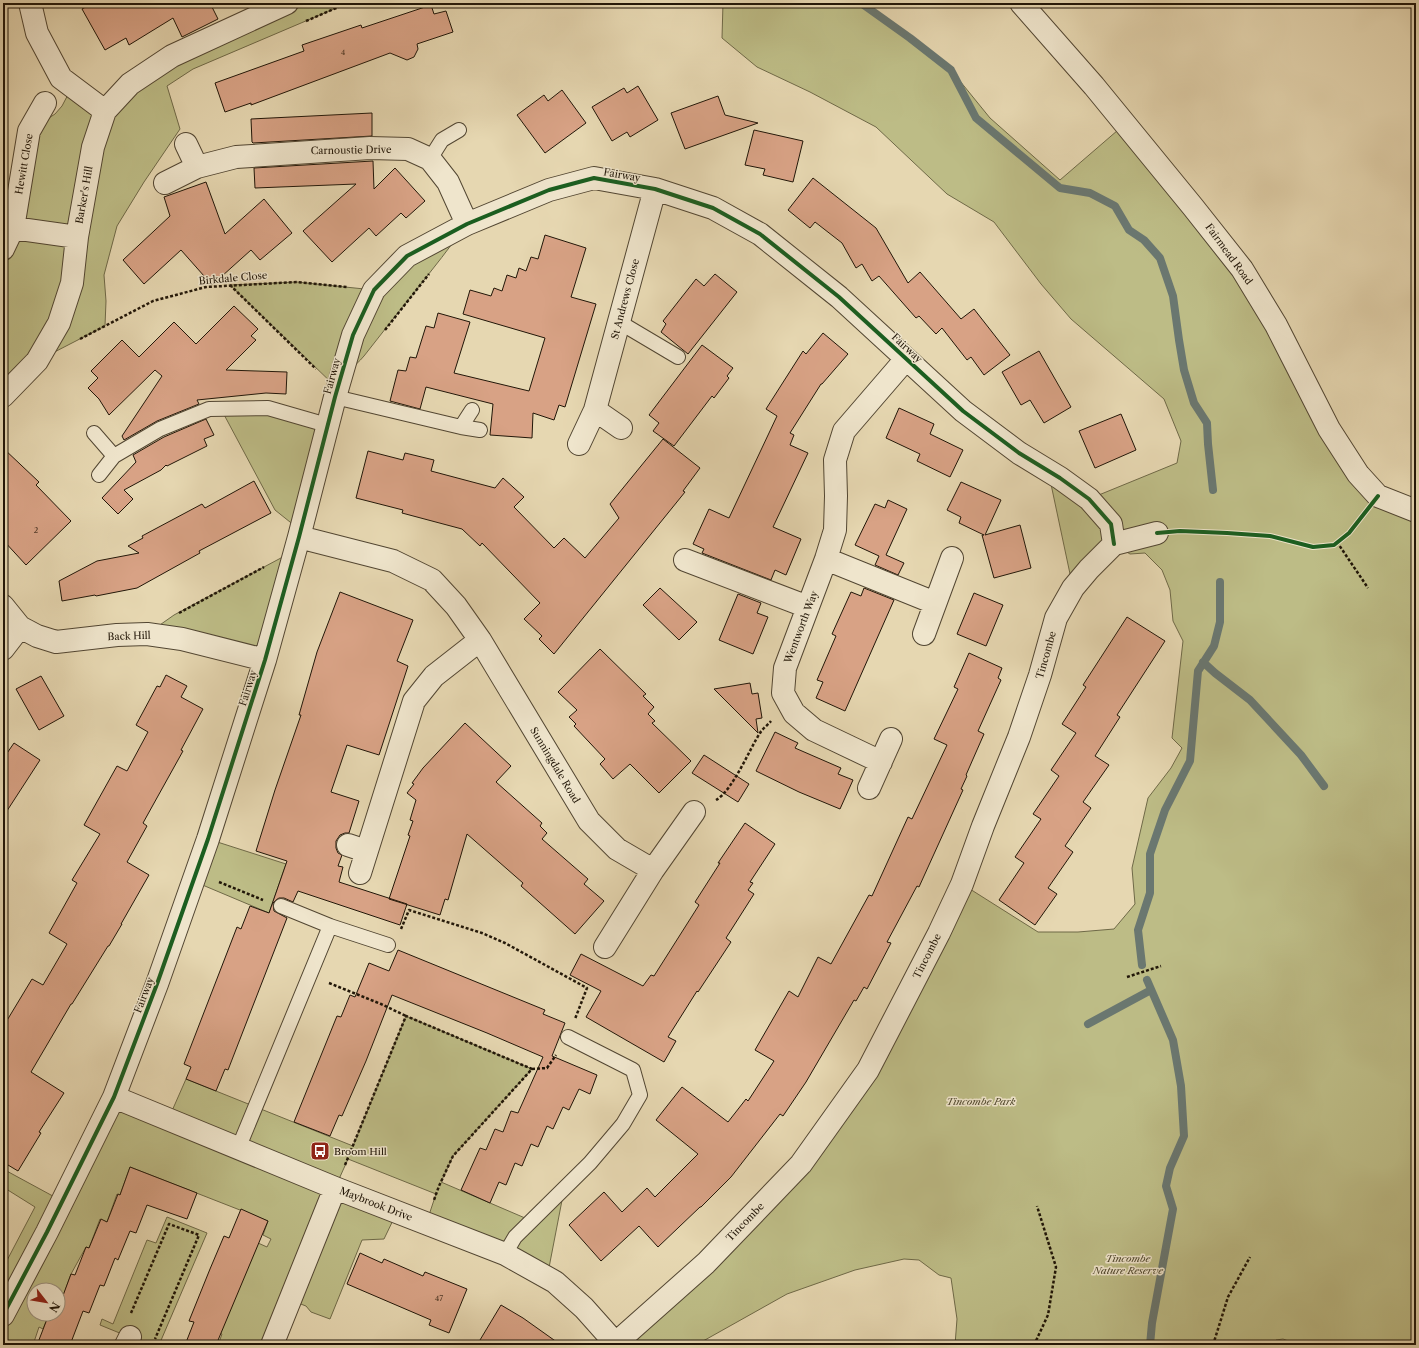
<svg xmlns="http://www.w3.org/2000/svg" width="1419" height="1348" viewBox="0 0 1419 1348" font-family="'Libre Caslon Text',serif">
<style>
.green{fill:#bdbc86;stroke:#6f6947}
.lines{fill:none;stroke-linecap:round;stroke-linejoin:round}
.stream{stroke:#6a7770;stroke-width:8}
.building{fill:#d8a285;stroke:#211608}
.service-casing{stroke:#524632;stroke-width:16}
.minor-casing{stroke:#524632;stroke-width:24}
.path{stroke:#211608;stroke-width:2.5;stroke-dasharray:3 2;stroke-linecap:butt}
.service{stroke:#efe5cc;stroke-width:14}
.minor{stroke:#efe5cc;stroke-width:22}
.cycleway-casing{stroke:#efe5cc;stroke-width:6}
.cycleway{stroke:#1b5e20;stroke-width:4}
.labels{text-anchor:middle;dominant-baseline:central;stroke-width:3;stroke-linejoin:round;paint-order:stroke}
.number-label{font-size:8px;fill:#4f3927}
.street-label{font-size:10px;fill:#211608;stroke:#efe5cc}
.park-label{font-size:10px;font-style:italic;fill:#50482e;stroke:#efe5cc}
.poi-label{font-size:10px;fill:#211608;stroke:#efe5cc;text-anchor:start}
</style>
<rect width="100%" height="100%" fill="#e6d7b1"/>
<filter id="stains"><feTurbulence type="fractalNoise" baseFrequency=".005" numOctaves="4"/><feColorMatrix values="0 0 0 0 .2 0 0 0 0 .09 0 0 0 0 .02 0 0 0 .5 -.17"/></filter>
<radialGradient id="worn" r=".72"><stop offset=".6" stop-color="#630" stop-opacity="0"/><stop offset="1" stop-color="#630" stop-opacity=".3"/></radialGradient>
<path class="green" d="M287 3H348L193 69 167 86 180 129 144 182 117 226 104 275 106 301 105 326 37 361 3 396V249L29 131 55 114 62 106 72 87 105 111 130 84Z
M723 3H859L951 70 990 118 1060 180 1125 124 1236 261 1367 484 1416 507V1345H1299L1283 1339 1276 1340 1275 1345H955L957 1319 951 1278 939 1275 919 1260 904 1259 855 1270 787 1294 696 1345H617L706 1263 868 1070 962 884 1038 932H1078L1114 929 1135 904 1132 868 1148 798 1171 768 1182 748 1172 738 1183 641 1173 621 1170 590 1162 570 1145 553 1130 554 1114 544 1073 588 1048 470 1089 499 1177 463 1181 441 1164 399 1071 319 1041 284 994 222 947 194 876 127 810 92 757 67 722 38Z
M467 224C434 269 398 312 364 356 355 367 341 375 337 388L230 285 297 282 374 290Z
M268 408 327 425 300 530 275 510 221 409Z
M294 551 265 660 147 634 174 615Z
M208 839 286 864 269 913 193 881Z
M406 1016 532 1069 453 1156 441 1182 532 1221 564 1190 547 1278 426 1224 436 1194 348 1159 335 1188 397 1212 384 1239 362 1240 330 1319 311 1312 306 1306 290 1300 272 1345H218L222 1334 218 1332 258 1243 267 1247 271 1239 263 1235 268 1221 130 1167 120 1195 117 1194 107 1222 100 1219 89 1248 86 1247 71 1274 61 1302 58 1301V1290H34V1314H49L43 1329 39 1327 33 1345H3V1268L35 1207 3 1187V1169L62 1201 114 1097 168 1120 186 1079 353 1146Z
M167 1217 207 1233 159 1345H149L100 1325 102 1319 113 1324 147 1240 156 1243Z"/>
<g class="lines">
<path class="stream" d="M861 3 910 38 951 70 976 118 1060 188 1090 193 1115 206 1129 230 1144 240 1160 258 1173 296 1179 340 1184 370 1194 403 1207 423 1208 444 1213 490
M1203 662 1215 673 1250 700 1301 755 1324 786
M1142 965 1138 930 1150 893V854L1165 810 1190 761 1198 671 1214 646 1220 622V582
M1147 980 1173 1040 1181 1086 1184 1136 1170 1168 1166 1186 1173 1209 1152 1323 1150 1345
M1088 1024 1151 990"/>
</g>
<path class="building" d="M93 3H210L218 19 182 37 173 18 129 45 126 38 105 50 82 9Z
M431 5 434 14 446 11 453 32 417 44 418 49 414 57 407 60 390 53 251 105V103L225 112 215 83 304 51 302 45 361 25 362 28Z
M638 86 658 120 630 137 627 132 612 141 592 107 624 88 627 93Z
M562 90 586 123 545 153 517 115 544 95 548 101Z
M718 96 725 115 758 123 685 149 671 113Z
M372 113V136L253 143 252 142 251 119Z
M754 130 803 141 793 182 763 175 765 169 745 165Z
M373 161 374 189 395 168 425 201 406 218 401 213 376 236 369 228 332 262 303 231 356 184 255 188 254 168Z
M813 178 876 228 908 283 920 272 961 319 974 309 1010 355 984 375 971 357 967 360 942 328 936 334 919 316 916 318 879 276 872 281 862 264 856 268 842 243 815 222 810 228 788 210Z
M206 182 225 234 264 199 292 233 260 260 251 250 212 285 181 250 144 284 123 260 170 216 164 197Z
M545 235 586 248 571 297 596 304 565 407 559 405 554 420 533 413 532 438 490 435 493 404 426 387 420 409 390 401 398 370 406 371 410 357 416 358 426 326 434 328 438 313 470 322 454 373 529 391 545 338 463 314 470 290 491 296 494 288 502 291 507 275 516 278 519 268 526 271 531 257 538 259Z
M715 274 737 292 688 354 661 332 666 324 663 321 696 279 704 286Z
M234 306 258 329 251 336 256 340 226 370 287 372 286 394 266 393 197 400 199 404 157 421 124 440 122 436 162 376 155 370 109 415 99 399 88 388 98 378 91 371 122 340 139 357 174 322 196 344Z
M823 333 848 354 822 384H821L790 433 794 435 790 445 808 453 773 527 801 539 786 575 775 570 771 580 702 553 704 549 693 544 709 509 729 518 777 416 766 409 803 351 806 354Z
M702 345 733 368 727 376 729 378 714 398 712 396 674 446 653 431 659 423 649 415Z
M1039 351 1071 407 1044 423 1030 400 1021 405 1002 372Z
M899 408 934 424 930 434 963 450 950 477 917 461 920 454 886 438Z
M1121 414 1136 450 1095 468 1079 431Z
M206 419 214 435 204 439 207 446 167 466 166 465 161 470 124 490 133 499 118 514 102 498 136 462 133 455 164 437Z
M663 439 700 468 683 491 685 492 554 654 539 639 542 636 524 619 540 603 482 543 480 546 462 529 402 513 403 510 356 498 368 451 403 460 405 453 434 460 431 471 495 488 503 478 524 497 514 507 554 548 564 538 585 558 619 518 610 504Z
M3 448 39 482 36 485 71 521 26 565 3 540Z
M254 481 271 513 199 551 200 553 137 588 96 596 95 595 62 601 59 581 97 561 139 553 128 546 143 538 142 536 202 504 205 508Z
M961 482 1001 500 985 535 1020 525 1031 568 994 578 982 535H984L959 523 961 517 947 510Z
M888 500 907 509 886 555 904 563 898 575 875 565 879 556 855 545 875 504 885 508Z
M660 588 697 622 679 640 643 605Z
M864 588 894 600 845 711 816 698 823 682 817 680 836 636 832 634 851 592 861 596Z
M340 592 413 620 397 661 408 666 379 755 347 745 331 792 359 801 349 833H345L340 835 336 841V848L338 853 342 855 338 866 343 867 339 882 407 904 400 925 298 891 293 902 284 898H279L276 900 273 903 274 911 287 918 228 1070 225 1069 216 1091 186 1079 191 1067 184 1064 237 927 241 929 250 906 269 913 287 861 256 851 275 790 301 715H299L317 652Z
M974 593 1003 605 986 646 957 634Z
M738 594 761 603 757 613 768 617 753 654 719 640Z
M1127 617 1165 641 1117 715 1120 717 1095 756 1109 765 1083 802 1091 808 1065 846 1073 852 1048 888 1057 894 1035 925 999 900 1024 863 1015 857 1041 819 1033 814 1059 776 1051 770 1076 733 1062 724 1086 687 1083 685Z
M600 649 646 694 643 696 654 707 648 714 655 721 652 723 691 761 659 793 630 764 613 779 600 764 605 759 574 726 576 724 569 717 577 710 558 692Z
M969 653 1002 668 998 678 1001 680 978 731 984 734 966 775 967 776 961 789 963 790 919 887 917 886 887 942 891 943 867 989 864 987 856 1001 854 1000 806 1082 783 1116 780 1114 731 1177 701 1207H700L658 1247 639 1226 601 1261 569 1225 604 1192 622 1212 647 1188 655 1197 698 1154 656 1120 682 1087 728 1122 746 1099 748 1101 774 1061 755 1050 789 991 798 997 818 957 831 964 869 895 872 896 908 817 912 819 947 745 934 739 958 689 954 687Z
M166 675 187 686 181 697 203 709 181 750 183 751 143 823 147 826 127 862 149 875 121 924H122L109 946H108L72 1004H71L31 1072 64 1093 39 1132 41 1133 18 1171 3 1162V1027L32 979 43 985 67 944 49 933 77 883 72 880 100 834 84 825 117 766 127 771 148 732 136 725 157 686 160 687Z
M41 676 64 716 39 730 16 689Z
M750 683 752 694 758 693 762 718 756 719 758 733 714 689Z
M465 723 511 766 496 782 542 823 540 826 547 833 542 839 588 879 584 884 604 901 575 934 521 886 523 883 467 834 448 900 445 899 440 915 389 899 410 836 408 835 413 821 410 820 416 800 407 793 414 784 412 783 423 768Z
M775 732 798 743 795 748 841 768 838 774 853 780 840 809 799 792 756 771Z
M14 743 40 760 3 817V759Z
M704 755 749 784 738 802 692 773Z
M745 823 775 844 750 882 753 883 748 890 754 894 726 938 731 942 698 992 697 991 668 1037 676 1041 664 1062 586 1017 601 991 570 975 581 954 643 986 651 975 654 976 699 905 695 902 720 863H718Z
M398 950 545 1010 543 1014 565 1023 552 1056 597 1075 590 1094 579 1089 569 1110 563 1107 553 1129 547 1126 538 1147 531 1144 522 1166 515 1163 506 1185 499 1182 490 1203 461 1190 480 1148 486 1150 495 1129 503 1132 511 1111 518 1113 543 1057 487 1033 392 995 366 1061 342 1116 339 1115 330 1136 294 1122 337 1016 341 1017 350 995 355 997 369 963 389 971Z
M130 1167 197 1193 187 1219 147 1205 136 1233 130 1231 118 1260 115 1258 104 1286 100 1285 89 1313 83 1311 70 1345H37L49 1314H58V1309L71 1274 75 1275 86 1247 89 1248 101 1219 107 1222 118 1194 120 1195Z
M241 1209 268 1221 216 1345H185L194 1322 189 1321 210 1269 224 1236 229 1238Z
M360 1253 382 1263 384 1259 423 1276 425 1272 467 1289 449 1333 429 1325 431 1320 347 1284Z
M501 1305 523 1318 561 1345H477Z"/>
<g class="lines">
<g class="service-casing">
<path id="service" d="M430 159 442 140 459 130
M619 322 678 357
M335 397 461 427 480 430
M461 427 472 410
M94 433 114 456
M99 475 114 456 160 429 209 409 268 408 327 425
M281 906 330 926 388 945
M238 1149 330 926
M505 1254 515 1237 590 1163 623 1124 640 1095 633 1070 568 1037"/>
</g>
<g class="minor-casing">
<path id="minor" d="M30 3 37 33 61 78 105 111
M1021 3 1094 86 1193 207 1242 269 1276 325 1329 429 1358 474 1378 496 1416 511
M186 144 197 167
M165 183 197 167 236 157 370 148 408 149 430 159 448 182 467 224
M13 228 77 237
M3 249 13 228 29 131 45 103
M3 396 37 361 59 323 72 283 77 237 93 147 105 111 130 84 172 56 287 3
M595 410 621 428
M579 444 595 410 655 189
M299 537 393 561 432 580 456 606 480 640 589 821 617 849 653 870
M826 559 935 603
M685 560 808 607
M3 606 20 627 37 636 56 642 117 635 147 634 182 639 265 660
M924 634 952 558
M3 649 20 627
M881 762 814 730 794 713 783 693 785 668 826 559 835 530 836 496 835 460 844 431 906 359
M869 788 891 739
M348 845 366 851
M360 873 414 701 434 676 480 640
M605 947 653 870 694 812
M114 1097 335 1188 505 1254 555 1282 584 1308 617 1345
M3 1315 47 1232 114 1097 157 984 208 839 265 660 299 537 335 397 353 335 374 290 407 256 467 224 549 190 594 178 655 189 713 208 760 234 839 297 963 411 1019 453 1060 478 1089 499 1111 524 1114 544
M616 1343 706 1263 801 1164 868 1070 939 933 962 884 983 826 1019 737 1040 675 1056 618 1073 588 1089 569 1114 544 1157 533
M126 1345 130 1337
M272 1345 335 1188"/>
</g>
<path class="path" d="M306 21 348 3
M230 285 316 369
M385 330 429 274
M80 339 153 301 206 287 297 282 347 287
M1337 542 1368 588
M179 613 264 567
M716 800C733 790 749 750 760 733 763 728 768 725 771 721
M219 882 263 900
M401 929 409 910 482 933 505 943 587 988 575 1019
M1127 977 1161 966
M329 983 381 1004 406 1016
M532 1069 547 1068 556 1055
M345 1165 406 1016 532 1069 453 1156 439 1186 434 1200
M131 1313 169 1224 199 1235 155 1339
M1034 1345 1048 1315 1056 1267 1037 1206
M1213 1345 1228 1297 1250 1257"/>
<use href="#service" class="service"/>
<use href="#minor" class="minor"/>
<g class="cycleway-casing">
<path id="cycleway" d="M1157 533 1180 531 1227 533 1270 536 1313 547 1334 545 1349 533 1378 496
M3 1315 47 1232 114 1097 157 984 208 839 265 660 299 537 335 397 353 335 374 290 407 256 467 224 549 190 594 178 655 189 713 208 760 234 839 297 963 411 1019 453 1060 478 1089 499 1111 524 1114 544"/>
</g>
<use href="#cycleway" class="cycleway"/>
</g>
<defs>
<g id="bus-square" transform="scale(1)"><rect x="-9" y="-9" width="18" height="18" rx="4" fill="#8f2418" stroke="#efe5cc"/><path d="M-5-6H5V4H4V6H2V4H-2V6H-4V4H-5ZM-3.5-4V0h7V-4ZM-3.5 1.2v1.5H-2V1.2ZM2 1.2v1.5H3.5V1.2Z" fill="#fff"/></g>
</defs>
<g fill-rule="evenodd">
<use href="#bus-square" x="320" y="1151"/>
</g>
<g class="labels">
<g class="number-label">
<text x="343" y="52">4</text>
<text x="36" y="530">2</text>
<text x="439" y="1298">47</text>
</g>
<g class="street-label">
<text transform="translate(351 150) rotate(-1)">Carnoustie Drive</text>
<text transform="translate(24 164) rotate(-80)">Hewitt Close</text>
<text transform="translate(622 175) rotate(10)">Fairway</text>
<text transform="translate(84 195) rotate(-80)">Barker's Hill</text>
<text transform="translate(1229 254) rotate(54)">Fairmead Road</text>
<text transform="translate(233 278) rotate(-5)">Birkdale Close</text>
<text transform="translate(625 299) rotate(-75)">St Andrews Close</text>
<text transform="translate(907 348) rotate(43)">Fairway</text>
<text transform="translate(332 376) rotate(-74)">Fairway</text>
<text transform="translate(801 627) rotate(-69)">Wentworth Way</text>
<text transform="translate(129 636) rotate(-2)">Back Hill</text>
<text transform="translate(1046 655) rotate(-74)">Tincombe</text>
<text transform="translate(248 688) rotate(-72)">Fairway</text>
<text transform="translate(555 765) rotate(59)">Sunningdale Road</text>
<text transform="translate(927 956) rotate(-63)">Tincombe</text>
<text transform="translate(144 995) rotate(-69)">Fairway</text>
<text transform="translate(376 1204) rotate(21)">Maybrook Drive</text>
<text transform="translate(745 1222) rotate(-46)">Tincombe</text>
</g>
<g class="park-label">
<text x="981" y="1101">Tincombe Park</text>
<text x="1128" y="1258">Tincombe<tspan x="1128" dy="12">Nature Reserve</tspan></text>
</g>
<g class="poi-label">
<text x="334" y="1151">Broom Hill</text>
</g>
</g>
<rect width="1419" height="1348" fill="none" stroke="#e6d7b1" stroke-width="16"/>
<rect x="4" y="4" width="1411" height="1340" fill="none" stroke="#211608" stroke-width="2"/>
<rect x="8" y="8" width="1403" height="1332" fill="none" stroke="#211608"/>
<g transform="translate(46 1302) rotate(121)"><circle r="19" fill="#efe5cc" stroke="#9d927e"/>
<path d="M0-3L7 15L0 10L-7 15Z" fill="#8f2418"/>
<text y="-6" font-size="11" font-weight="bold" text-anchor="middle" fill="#211608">N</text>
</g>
<rect width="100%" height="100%" filter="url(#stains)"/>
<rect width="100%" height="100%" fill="url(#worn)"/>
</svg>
